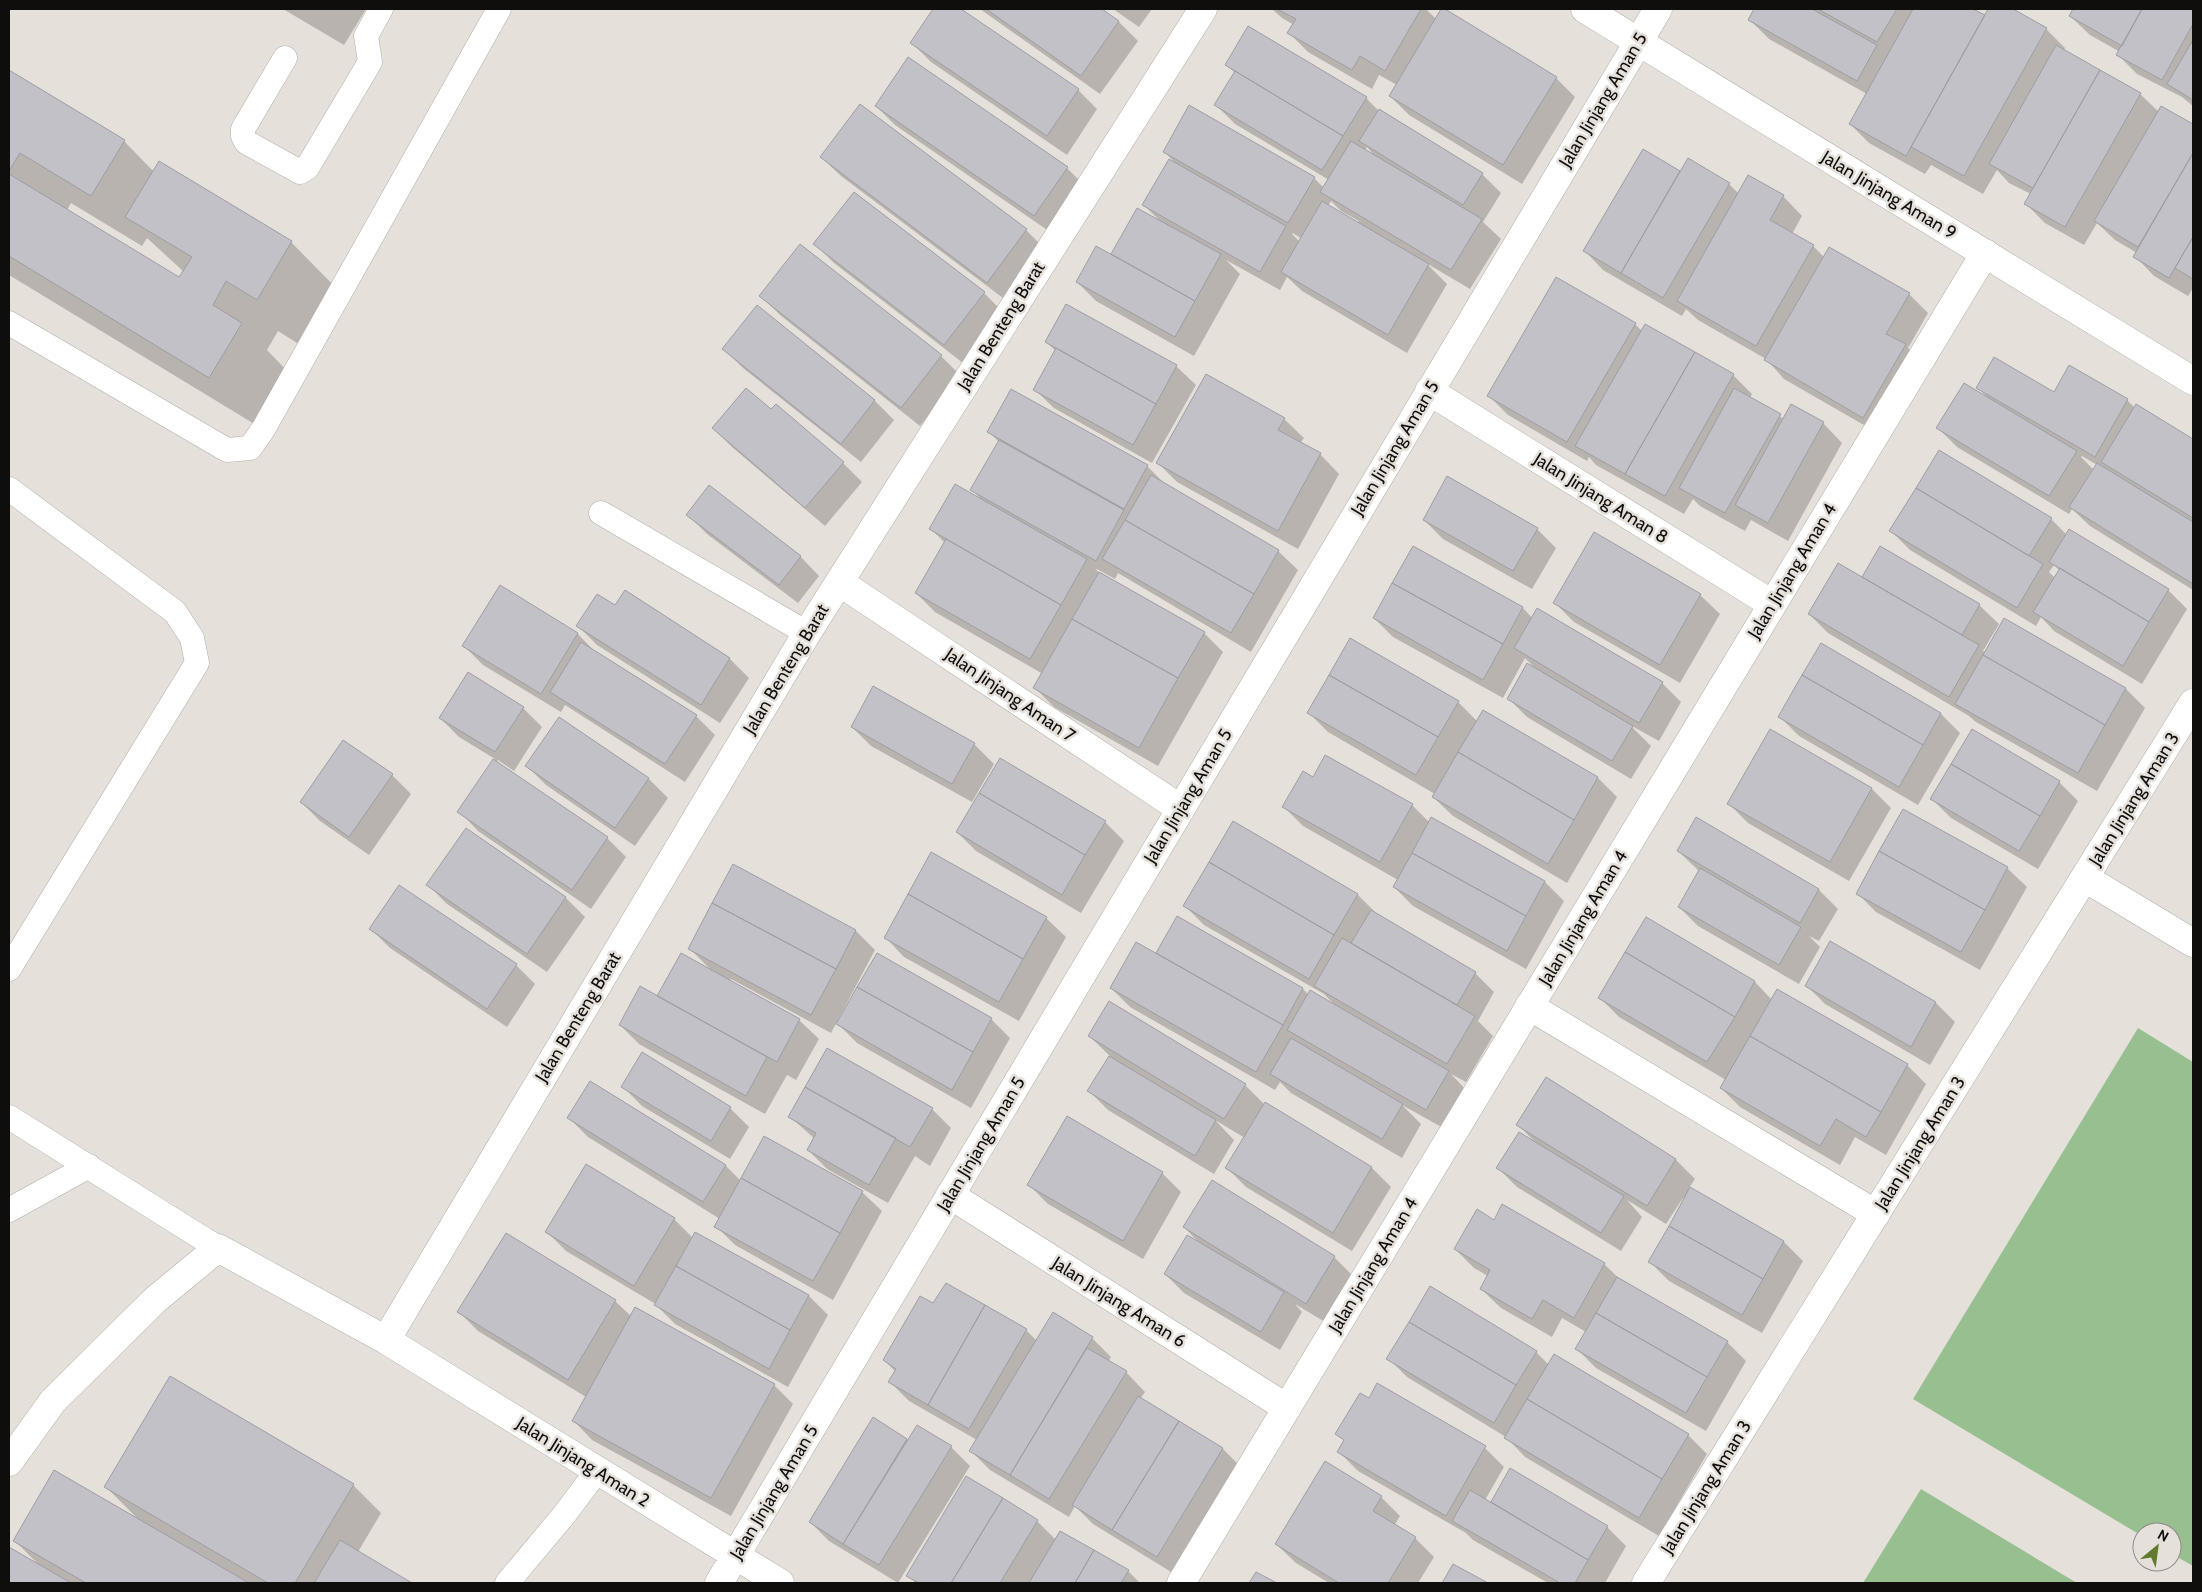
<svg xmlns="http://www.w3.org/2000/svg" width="2202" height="1592" viewBox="0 0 2202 1592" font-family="Cabin,sans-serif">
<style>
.green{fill:#97bf90}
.shadow{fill:#0003;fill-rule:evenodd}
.building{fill:#c2c1c8;stroke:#9d9da3}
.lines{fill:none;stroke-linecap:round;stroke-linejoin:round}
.lane-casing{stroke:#b3ada9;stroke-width:25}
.street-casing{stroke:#b3ada9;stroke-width:29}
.lane{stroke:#fff;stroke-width:24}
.street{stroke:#fff;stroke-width:28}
.labels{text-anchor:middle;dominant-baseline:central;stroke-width:5;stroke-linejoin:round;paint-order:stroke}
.street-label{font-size:18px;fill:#0f0e0c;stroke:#e6e0db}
</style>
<rect width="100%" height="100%" fill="#e6e0db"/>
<path class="green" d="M2138 1028 2193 1062V1566L2172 1554V1532H2142V1536L1913 1399Z
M1921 1489 2077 1583H1863Z"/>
<path class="shadow" d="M283 9H366L344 45Z
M935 9H958L1078 90 1097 109 1067 155 931 62 912 43Z
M980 9H1100L1119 22 1138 41 1100 94Z
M1113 9H1152L1139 27Z
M1272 9H1426L1436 19 1443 9 1556 78 1575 97 1522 184 1409 115 1390 96 1397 85 1379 75 1372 89 1308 52 1289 33 1294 25 1282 18Z
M1756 9H1970L1985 17 1990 9H2011L2046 29 2065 48 2063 51 2140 94 2159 112 2161 107 2193 126V288L2188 296 2154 276 2135 256 2137 253 2115 240 2097 223 2084 245 2045 223 2026 204 2031 194 2009 183 1997 170 1983 194 1931 165 1925 174 1869 143 1850 124 1867 94 1769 39 1750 20Z
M2075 9H2193V106L2182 97 2137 74 2118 55 2120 52 2090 35 2070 16Z
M1227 65 1366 98 1380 112 1482 174 1501 193 1483 222 1501 239 1470 289 1426 263 1447 284 1407 353 1302 291 1287 277 1280 290 1226 260 1240 274 1194 356 1096 301 1077 282 1112 256 1137 209 1159 220 1144 205 1176 164 1164 151 1314 178 1324 188 1329 180 1235 124 1216 105 1235 73ZM1367 147 1374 155V156L1365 150ZM1331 201 1341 211 1359 221 1357 224 1328 206ZM1293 233 1302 239 1300 242 1292 234Z
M9 71 124 141 154 172 160 163 291 242 342 294 308 350 278 331 267 350 292 376 261 428 9 275ZM71 203 142 246 147 238 184 272 179 279 67 210Z
M876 106 1067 168 1086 187 1053 234 895 125Z
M1643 150 1681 173 1689 160 1729 184 1739 194 1783 196 1802 216 1792 234 1813 246 1824 257 1909 294 1928 313 1908 348 1924 364 1883 436 1784 379 1766 359 1698 320 1686 309 1682 316 1603 270 1584 250Z
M821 157 1026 230 1045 249 1007 301 841 176Z
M855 193 984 293 1003 312 963 363 834 263 815 244Z
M761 296 941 356 960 375 920 426 780 315Z
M1067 305 1176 366 1196 385 1152 463 1054 408 1034 389 1056 351 1046 342Z
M757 307 875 401 894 420 861 462 743 368 724 349Z
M1635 324 1642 331 1733 375 1752 394 1750 398 1784 419 1791 406 1823 423 1842 443 1788 541 1751 520 1745 531 1700 506 1693 499 1684 514 1596 465 1589 457 1587 461 1508 415 1489 396Z
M2070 367 2127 400 2135 408 2136 406 2193 441V590L2090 526 2072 509 2069 514 1957 447 1938 428 1987 397 1978 388 2054 393ZM2082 456 2097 465 2094 470 2081 457Z
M771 411 843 463 862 482 825 526 732 447 713 428Z
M1284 419 1304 438 1300 443 1320 454 1339 474 1298 549 1177 482 1158 463Z
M988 431 1147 466 1167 486 1278 551 1298 570 1251 652 1118 573 1115 579 1095 568 1100 574 1204 633 1223 652 1158 766 1054 707 1035 688 1043 674 935 612 916 593 945 543 931 529 981 499 972 490 999 442Z
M688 515 800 556 819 576 798 603 707 534Z
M2051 519 2067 535 2070 531 2168 590 2187 609 2142 684 2054 631 2041 617 2036 626 1910 550 1891 531ZM2054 565 2060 571 2055 578 2049 572Z
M1424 520 1537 529 1556 548 1532 589 1443 539Z
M1594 534 1700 595 1720 614 1680 683 1574 622 1555 603Z
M1881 547 1979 605 1999 624 1983 651 1986 653 2004 620 2126 689 2145 708 2097 791 1976 722 1969 716 1828 633 1809 614 1863 579Z
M1413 548 1523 608 1533 619 1662 683 1681 702 1659 741 1630 725 1651 746 1631 779 1527 717 1508 698 1536 669 1525 658 1503 698 1393 637 1374 618Z
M500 586 578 634 597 654 696 716 715 735 685 782 565 705 561 712 483 665 464 646Z
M625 592 730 659 749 678 720 723 597 645 578 626 615 607Z
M1822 645 1941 714 1960 733 1918 805 1799 736 1780 717Z
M874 688 974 744 994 764 972 802 871 746 852 727Z
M1458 702 1477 721 1483 711 1598 778 1617 797 1567 883 1453 816 1433 797 1435 794 1328 732 1309 713Z
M523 708 542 727 514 771 498 760 496 762 607 838 626 857 591 909 478 831 459 811 495 759 459 737 440 718Z
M559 718 649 779 668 798 635 846 546 785 527 766Z
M1771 731 1872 789 1891 808 1849 881 1748 823 1729 804Z
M392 775 411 794 369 855 320 821 301 802Z
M1314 779 1412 805 1430 823 1432 819 1545 882 1564 901 1526 969 1413 906 1394 887 1398 880 1303 826 1284 807Z
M2059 782 2078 801 2038 869 1951 818 1932 799Z
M1697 819 1819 890 1838 909 1819 941 1809 936 1820 947 1799 984 1698 926 1679 907 1700 872 1678 851Z
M1105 822 1124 841 1081 913 976 851 957 832Z
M1233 823 1358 895 1377 914 1475 973 1494 992 1478 1021 1493 1036 1466 1082 1451 1074 1467 1091 1445 1129 1402 1105 1421 1124 1402 1158 1291 1093 1280 1082 1275 1090 1130 1007 1111 988 1157 955 1178 918 1303 989 1309 995 1336 1006 1324 994 1204 925 1185 906Z
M466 830 566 898 585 917 547 972 447 904 428 885Z
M932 853 1046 918 1066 937 1019 1021 904 957 885 937Z
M734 866 856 931 875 950 831 1033 731 979 729 981 799 1020 819 1039 796 1080 787 1075 765 1114 639 1044 620 1025 658 997 712 971 689 948Z
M2007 868 2027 887 1980 970 1876 912 1857 893Z
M399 887 516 965 535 984 507 1027 390 948 371 929Z
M1647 919 1755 982 1772 1000 1907 1065 1926 1084 1886 1155 1855 1137 1840 1165 1740 1107 1721 1088 1726 1080 1619 1017 1600 998Z
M1831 943 1936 1003 1955 1022 1930 1065 1825 1004 1806 985Z
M991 1019 1010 1038 971 1108 857 1043 838 1024Z
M1089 1036 1245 1085 1265 1105 1372 1168 1391 1187 1352 1251 1246 1187 1227 1168 1245 1138 1215 1120 1234 1140 1214 1174 1108 1110 1089 1091 1110 1056Z
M1546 1079 1676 1160 1695 1179 1689 1188 1784 1242 1803 1261 1762 1333 1669 1281 1649 1261 1685 1199 1683 1198 1666 1224 1627 1200 1642 1217 1621 1251 1517 1187 1498 1168 1537 1144 1518 1125Z
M591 1083 726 1166 741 1181 765 1138 862 1192 882 1211 833 1300 735 1245 716 1226 720 1219 588 1137 569 1118Z
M623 1087 730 1108 749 1127 730 1159 642 1106Z
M932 1109 951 1128 930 1166 915 1156 888 1203 827 1169 808 1150 815 1139 790 1117Z
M1162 1173 1181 1192 1143 1259 1048 1204 1029 1185Z
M674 1219 693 1238 695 1233 809 1296 828 1315 788 1387 675 1324 654 1303 566 1251 547 1232Z
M1184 1227 1334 1257 1353 1276 1325 1322 1295 1304 1302 1312 1280 1350 1184 1293 1165 1274 1200 1244Z
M506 1235 615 1301 631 1316 774 1385 793 1404 731 1516 592 1440 573 1420 586 1397 478 1331 459 1312Z
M1455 1249 1604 1264 1622 1281 1727 1342 1746 1361 1706 1431 1596 1368 1577 1349 1586 1332 1562 1318 1552 1337 1501 1308 1481 1289 1488 1276 1474 1268Z
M934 1305 1026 1330 1037 1341 1092 1338 1111 1357 1108 1362 1126 1372 1145 1392 1140 1399 1223 1449 1242 1468 1176 1575 1093 1524 1075 1506 1069 1517 990 1470 971 1451 977 1440 909 1401 890 1382 896 1372 884 1360Z
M1536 1352 1549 1365 1554 1356 1688 1435 1707 1454 1659 1536 1525 1457 1506 1437 1407 1377 1388 1358Z
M874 1419 908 1440 951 1447 970 1466 898 1583 829 1541 810 1522Z
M1337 1434 1485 1448 1504 1467 1485 1500 1491 1504 1511 1470 1607 1527 1626 1546 1605 1583H1548L1473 1540 1466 1533 1358 1471 1339 1452 1345 1441Z
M353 1485 381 1513 358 1552 409 1583H9V1549L39 1565 15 1541 138 1519 106 1487Z
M1381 1497 1400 1516 1394 1526 1415 1538 1434 1557 1418 1583H1329L1296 1563 1276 1544Z
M1037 1521 1056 1540 1128 1571 1140 1583H916L908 1576Z"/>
<path class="building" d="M933 9H961L1079 89 1047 136 910 43Z
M986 9H1102L1119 21 1081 76Z
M1277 9H1421L1385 71 1360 56 1352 70 1287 33 1296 19Z
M1441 9H1445L1557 77 1503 165 1389 96Z
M1754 9H1812L1877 45 1857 81 1748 20Z
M1818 9H1897L1877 42Z
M1913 9H1973L1985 15 1906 156 1849 124Z
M1988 9H2013L2047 28 1964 176 1911 147Z
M2073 9H2142L2122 46 2069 16Z
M2142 9H2193V24L2162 80 2116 55Z
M1248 26 1367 97 1343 136 1225 65Z
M2193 40V100L2167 84Z
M2056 45 2100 70 2033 188 1989 164Z
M908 57 1068 167 1034 216 875 106Z
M9 70 125 140 91 196 20 153 9 171Z
M2100 70 2141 93 2065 227 2024 204Z
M1235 71 1343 136 1322 170 1214 105Z
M860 104 1027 229 987 283 820 157Z
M1189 105 1315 177 1288 223 1163 152Z
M2161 106 2193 124V153L2138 247 2094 221Z
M1379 109 1483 173 1463 205 1359 141Z
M1351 141 1482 219 1451 270 1320 192Z
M1643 149 1680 171 1621 273 1583 251Z
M2193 153V237L2169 278 2133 257Z
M1688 158 1730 183 1663 298 1621 273Z
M1169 159 1286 226 1260 272 1142 205Z
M159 161 292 241 257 300 226 281 213 305 242 323 209 378 9 256V174L179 277 192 257 125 217Z
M1748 175 1784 195 1770 220 1814 245 1756 346 1677 301Z
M854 192 985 292 944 345 813 244Z
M1322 201 1429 264 1388 335 1281 272Z
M1137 208 1221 254 1195 301 1111 254Z
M2193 237V279L2175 268Z
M800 244 942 355 901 408 759 296Z
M1096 246 1195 301 1175 337 1076 282Z
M1829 247 1910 293 1886 334 1906 344 1863 418 1764 360Z
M1556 277 1636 323 1567 442 1487 396Z
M1066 304 1177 365 1156 404 1045 342Z
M757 305 875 400 841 444 722 349Z
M1645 324 1695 352 1625 474 1575 446Z
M1056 348 1156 404 1133 445 1033 390Z
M1695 352 1734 374 1665 496 1625 474Z
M1994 357 2054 392 2069 365 2128 399 2095 457 1976 388Z
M1206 374 1285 418 1278 430 1321 453 1278 531 1156 463Z
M1964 383 2077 451 2049 496 1936 428Z
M746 388 771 409 776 404 844 462 805 508 712 428Z
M1734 388 1781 414 1725 513 1679 488Z
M1011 389 1148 465 1124 509 987 432Z
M1791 404 1824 422 1768 523 1735 505Z
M2136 404 2193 439V518L2101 462Z
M999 440 1124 510 1096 561 970 490Z
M1939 450 2052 518 2029 556 1916 488Z
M2097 463 2193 522V584L2069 507Z
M1151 475 1279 550 1254 594 1125 520Z
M1447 476 1538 528 1513 571 1423 520Z
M955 484 1087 559 1061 605 929 529Z
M709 485 801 556 779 585 686 515Z
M1916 488 2043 564 2017 608 1889 531Z
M1125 520 1254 594 1231 633 1102 559Z
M2069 529 2169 589 2149 622 2049 562Z
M1594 532 1701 594 1660 665 1553 603Z
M946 539 1061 605 1030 659 915 593Z
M1413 546 1523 607 1503 644 1392 583Z
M1880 546 1980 604 1962 635 1862 577Z
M1838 563 1979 645 1949 697 1808 614Z
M2060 568 2149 622 2123 666 2033 612Z
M1099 572 1205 632 1178 678 1072 619Z
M1392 583 1503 644 1483 680 1373 618Z
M500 585 578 633 541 694 462 646Z
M625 590 730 658 701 705 576 626 597 594 615 605Z
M1537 608 1663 682 1639 723 1514 648Z
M2004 618 2126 688 2105 725 1983 655Z
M1072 619 1178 678 1139 748 1033 688Z
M1350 638 1459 701 1438 737 1329 675Z
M581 642 697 715 665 764 550 692Z
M1821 643 1941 713 1923 745 1802 675Z
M1983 655 2105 725 2078 773 1955 704Z
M1527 663 1633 726 1612 761 1507 699Z
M468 672 524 707 495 752 439 718Z
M1329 675 1438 737 1416 775 1307 713Z
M1802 675 1923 745 1899 787 1778 717Z
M873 686 975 743 952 784 851 727Z
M1483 710 1598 777 1574 820 1458 752Z
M559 717 649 778 615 828 525 766Z
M1770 729 1872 788 1830 862 1727 804Z
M1972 729 2060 781 2040 816 1951 764Z
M343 740 393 774 349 837 300 802Z
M1458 752 1574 820 1548 864 1432 797Z
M1325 755 1413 804 1380 862 1282 807 1303 771 1313 777Z
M1000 758 1106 821 1085 855 979 793Z
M493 759 608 837 572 890 457 812Z
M1951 764 2040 816 2019 851 1930 799Z
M979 793 1085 855 1062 895 956 832Z
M1903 809 2008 867 1985 910 1879 851Z
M1431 817 1545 881 1526 916 1412 853Z
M1696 817 1819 889 1800 923 1677 851Z
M1233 821 1358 894 1334 935 1209 862Z
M466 828 566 897 527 954 426 885Z
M1879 851 1985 910 1961 952 1856 894Z
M931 852 1047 917 1023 959 908 894Z
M1412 853 1526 916 1507 951 1393 887Z
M1209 862 1334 935 1309 979 1183 906Z
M733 864 856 930 836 969 712 903Z
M1700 868 1801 927 1779 965 1678 907Z
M399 885 517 964 487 1009 369 929Z
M908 894 1023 959 999 1002 884 938Z
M712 903 836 969 811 1015 688 949Z
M1371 910 1476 972 1457 1005 1351 943Z
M1177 916 1303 988 1283 1025 1156 953Z
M1646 917 1755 981 1735 1017 1625 952Z
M1342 938 1475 1016 1447 1064 1314 986Z
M1830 941 1936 1002 1911 1047 1805 986Z
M1136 942 1283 1025 1256 1072 1110 988Z
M1625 952 1735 1017 1707 1062 1598 998Z
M681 953 800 1019 777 1062 657 996Z
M877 953 992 1018 973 1052 857 987Z
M640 986 767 1057 746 1096 619 1025Z
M857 987 973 1052 952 1090 836 1024Z
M1777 989 1908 1064 1881 1112 1750 1036Z
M1310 990 1449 1071 1426 1110 1287 1030Z
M1109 1001 1246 1084 1224 1119 1088 1036Z
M1750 1036 1881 1112 1866 1137 1836 1119 1820 1146 1720 1088Z
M1291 1038 1403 1104 1382 1139 1270 1074Z
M827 1048 933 1108 910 1147 805 1087Z
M642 1052 731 1107 711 1141 621 1087Z
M1109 1056 1216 1120 1195 1156 1087 1091Z
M1546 1077 1676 1159 1647 1206 1516 1125Z
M590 1081 726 1165 703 1202 567 1118Z
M805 1087 896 1138 869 1185 807 1150 816 1133 788 1117Z
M1265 1102 1372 1167 1333 1233 1225 1168Z
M1067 1116 1163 1172 1123 1241 1027 1185Z
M1519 1132 1624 1196 1601 1233 1496 1168Z
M764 1136 863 1191 840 1233 741 1178Z
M586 1164 675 1218 634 1286 545 1232Z
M741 1178 840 1233 813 1281 714 1227Z
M1212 1180 1335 1256 1306 1304 1183 1227Z
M1690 1187 1784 1241 1763 1279 1669 1226Z
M1502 1204 1605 1263 1574 1318 1543 1300 1532 1319 1480 1289 1490 1270 1454 1249 1477 1209 1494 1220Z
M1669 1226 1763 1279 1742 1315 1648 1262Z
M695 1232 809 1295 790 1330 676 1266Z
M506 1233 616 1300 568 1380 457 1312Z
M1187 1235 1284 1292 1261 1332 1164 1274Z
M676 1266 790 1330 769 1369 654 1305Z
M1617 1277 1728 1341 1707 1377 1596 1313Z
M946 1283 985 1305 928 1405 888 1382 896 1369 883 1360 920 1296 933 1303Z
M1430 1286 1537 1351 1516 1385 1409 1322Z
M985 1305 1027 1329 969 1429 928 1405Z
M635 1307 775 1384 711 1498 572 1421Z
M1053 1312 1093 1337 1010 1475 969 1451Z
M1596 1313 1707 1377 1686 1413 1575 1349Z
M1409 1322 1516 1385 1494 1423 1386 1359Z
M1087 1348 1127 1371 1049 1499 1010 1475Z
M1554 1354 1689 1434 1662 1479 1527 1399Z
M170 1376 354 1484 295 1583H268L104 1487Z
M1377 1383 1486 1446 1446 1516 1337 1452 1344 1440 1335 1434 1360 1393 1369 1398Z
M1138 1396 1179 1421 1112 1530 1072 1505Z
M1527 1399 1662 1479 1639 1518 1504 1438Z
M873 1417 907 1439 843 1544 809 1522Z
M1179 1421 1223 1448 1157 1557 1112 1530Z
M917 1425 952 1446 879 1565 843 1544Z
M1325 1461 1382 1496 1373 1511 1416 1537 1388 1583H1339L1275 1544Z
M1510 1468 1608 1526 1588 1560 1491 1502Z
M54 1470 249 1583H86L13 1541Z
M966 1476 1003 1498 951 1583H919L906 1576Z
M1470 1490 1588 1560 1575 1583H1560L1452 1521Z
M1003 1498 1038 1520 1000 1583H951Z
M1060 1531 1094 1550 1075 1583H1029Z
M340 1540 412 1583H314Z
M9 1547 71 1583H9Z
M1094 1550 1129 1570 1121 1583H1075Z
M1453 1564 1488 1583H1442Z
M1256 1572 1277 1583H1249Z"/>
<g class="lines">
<g class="lane-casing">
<path id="lane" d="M285 58 243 129V136L246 142 300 172 307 168 370 62 366 36 381 9
M9 323 227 450 250 448 264 428 499 9
M9 489 175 612 192 638 197 663 9 969
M601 513 807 633
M9 1117 218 1248
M9 1210 89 1166
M507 1583 564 1515 597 1471"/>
</g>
<g class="street-casing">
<path id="street" d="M1585 9 2193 381
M1429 391 1772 604
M839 582 1181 809
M2085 878 2193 943
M1529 1006 1876 1214
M950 1195 1287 1408
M386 1340 807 633 1203 9
M9 1462 53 1401 155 1300 218 1248 386 1340 780 1583
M719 1583 1658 9
M1181 1583 1985 253
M1646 1583 2193 703"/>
</g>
<use href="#lane" class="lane"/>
<use href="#street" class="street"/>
</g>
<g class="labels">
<g class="street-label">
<text transform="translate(1603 100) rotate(-59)">Jalan Jinjang Aman 5</text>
<text transform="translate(1889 195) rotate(31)">Jalan Jinjang Aman 9</text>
<text transform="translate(1001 326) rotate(-58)">Jalan Benteng Barat</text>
<text transform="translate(1395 448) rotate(-59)">Jalan Jinjang Aman 5</text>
<text transform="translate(1601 498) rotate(32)">Jalan Jinjang Aman 8</text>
<text transform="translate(1792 571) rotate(-59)">Jalan Jinjang Aman 4</text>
<text transform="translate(786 669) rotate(-59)">Jalan Benteng Barat</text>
<text transform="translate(1010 695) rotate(34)">Jalan Jinjang Aman 7</text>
<text transform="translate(1188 796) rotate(-59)">Jalan Jinjang Aman 5</text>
<text transform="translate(2134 799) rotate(-58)">Jalan Jinjang Aman 3</text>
<text transform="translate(1583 918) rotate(-59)">Jalan Jinjang Aman 4</text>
<text transform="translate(578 1017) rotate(-59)">Jalan Benteng Barat</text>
<text transform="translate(1920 1143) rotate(-58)">Jalan Jinjang Aman 3</text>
<text transform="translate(981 1144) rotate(-59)">Jalan Jinjang Aman 5</text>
<text transform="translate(1373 1265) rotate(-59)">Jalan Jinjang Aman 4</text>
<text transform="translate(1119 1302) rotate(32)">Jalan Jinjang Aman 6</text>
<text transform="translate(583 1462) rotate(32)">Jalan Jinjang Aman 2</text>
<text transform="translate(1706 1487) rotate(-58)">Jalan Jinjang Aman 3</text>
<text transform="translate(774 1492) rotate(-59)">Jalan Jinjang Aman 5</text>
</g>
</g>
<rect width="2202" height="1592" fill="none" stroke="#0f0e0c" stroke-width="20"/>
<g transform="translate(2157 1547) rotate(29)"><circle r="24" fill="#e6e0db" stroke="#908c88"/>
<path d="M0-4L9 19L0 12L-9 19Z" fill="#607b2e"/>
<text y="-8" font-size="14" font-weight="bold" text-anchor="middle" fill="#0f0e0c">N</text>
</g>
</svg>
